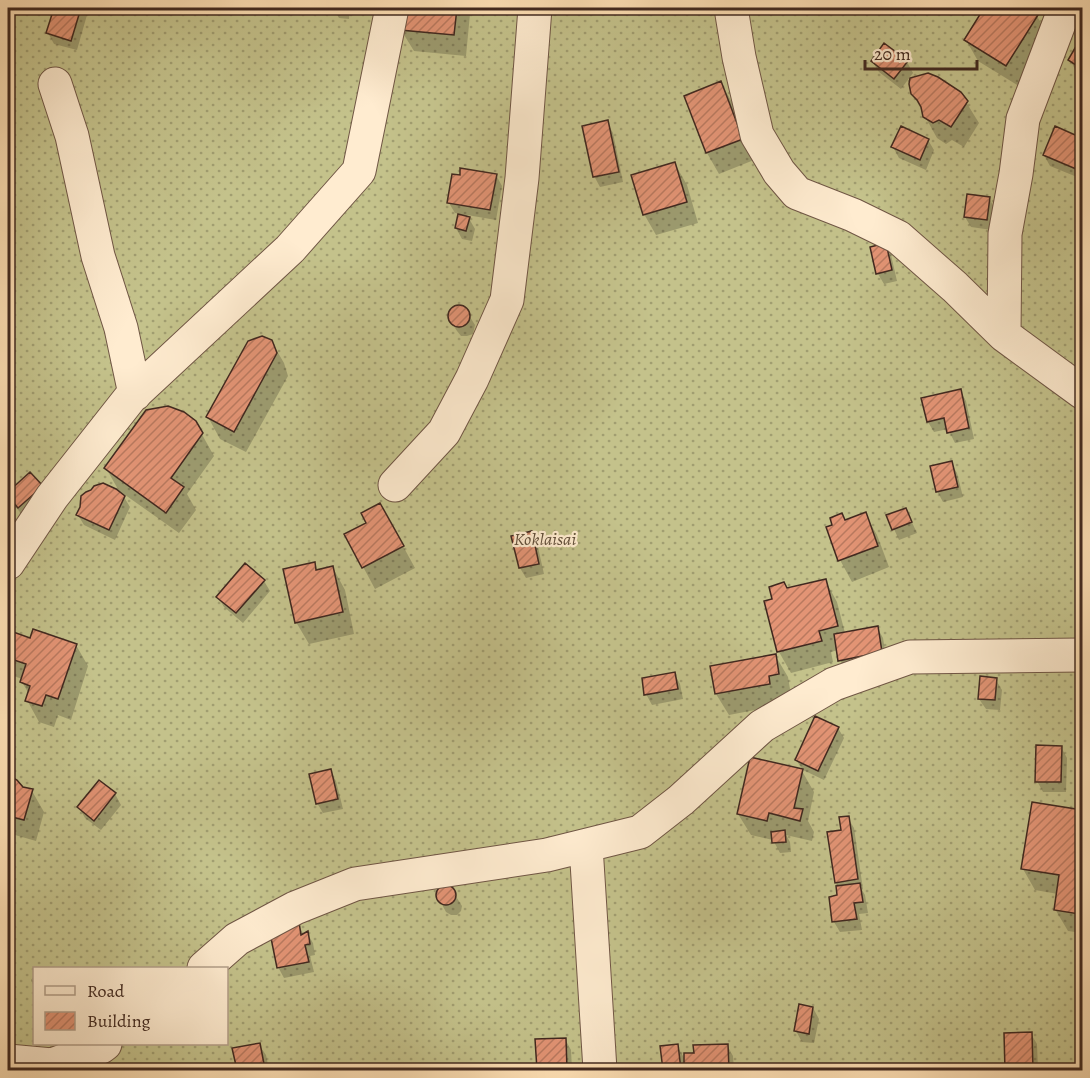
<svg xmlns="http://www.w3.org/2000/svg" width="1090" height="1078" viewBox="0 0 1090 1078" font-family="Alegreya,serif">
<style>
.garden{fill:url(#garden-dots);stroke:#827555;stroke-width:1.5;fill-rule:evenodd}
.shadow{fill:#0003}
.building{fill:url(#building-hatch);stroke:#40281f;stroke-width:1.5}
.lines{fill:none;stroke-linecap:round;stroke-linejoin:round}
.minor-casing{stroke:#705645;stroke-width:35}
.minor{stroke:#ffecd0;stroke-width:33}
.labels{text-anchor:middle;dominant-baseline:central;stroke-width:4.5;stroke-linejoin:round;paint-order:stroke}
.park-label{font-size:18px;font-style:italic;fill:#614e3a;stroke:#ffecd0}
</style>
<defs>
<pattern id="garden-dots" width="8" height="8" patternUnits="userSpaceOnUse" patternTransform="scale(1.5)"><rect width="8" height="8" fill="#c4c28b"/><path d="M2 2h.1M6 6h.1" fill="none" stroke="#a19e71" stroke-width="1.8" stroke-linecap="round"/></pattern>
<pattern id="building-hatch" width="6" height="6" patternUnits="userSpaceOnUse" patternTransform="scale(1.5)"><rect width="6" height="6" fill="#e39475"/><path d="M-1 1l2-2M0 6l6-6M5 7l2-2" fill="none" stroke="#b9795f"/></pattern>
</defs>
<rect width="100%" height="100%" fill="#ffe1b6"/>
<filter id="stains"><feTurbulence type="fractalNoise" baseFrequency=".00333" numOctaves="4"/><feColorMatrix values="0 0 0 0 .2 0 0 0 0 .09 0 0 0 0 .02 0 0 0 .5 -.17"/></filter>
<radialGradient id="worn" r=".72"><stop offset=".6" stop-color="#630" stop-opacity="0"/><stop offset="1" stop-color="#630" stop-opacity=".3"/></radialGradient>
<path class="garden" d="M8 8H1082V1070H8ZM34 968H226V1044H34Z"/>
<path class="shadow" d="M56 8H89L77 50 54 44 48 33Z
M333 8H350L349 19 339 18Z
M403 8H466L470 14 466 56 414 51 401 30Z
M986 8H1034L1036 11 1034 14 1037 16 1049 38 1019 86 978 61 966 40Z
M1082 39V82L1070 60Z
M872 61 907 62 913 73 901 89 879 72Z
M721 83 733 104 754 160 719 174 707 153 686 96Z
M912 93 966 102 979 123 964 147 952 140 946 144 937 138Z
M607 122 613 133 623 182 600 187 594 176Z
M1056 128 1082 139V179L1050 166 1044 155Z
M928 140 934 150 926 170 899 158 893 147Z
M675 164 687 185 698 223 656 235 644 214Z
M496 175 502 186 496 220 467 215 475 229 472 241 462 239 456 228 460 214 455 213 449 203Z
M989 198 995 209 992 230 971 227 965 217Z
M885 245 891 255 897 281 884 284 878 274Z
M456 306 465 309 475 325 473 334 467 336H461L457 331 450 320 451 310Z
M271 341 284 363 288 376 246 452 220 439 208 417Z
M960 391 966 401 974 439 955 443 948 429 934 432 928 422 923 399Z
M195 422 214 456 187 494 196 510 179 533 121 492 130 507 115 540 84 525 78 515 119 491 106 468Z
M951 463 957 473 963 497 943 502 937 491Z
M30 474 42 487 25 518 13 504 8 494Z
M906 510 917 533 899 540 888 516Z
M865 514 877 535 889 567 852 582 840 560 845 521Z
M392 526 415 568 375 589 346 535Z
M531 533 537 543 544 574 526 578 520 568 513 537Z
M314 563 318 571 333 568 345 590 354 634 309 644 296 622Z
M825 580 837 602 845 633 877 627 883 638 887 663 846 671 840 660 838 650 831 652 833 662 791 673 779 652 766 602 774 600 786 590Z
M264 581 270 591 243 623 224 607 218 597Z
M8 632 31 640 76 645 88 666 71 720 58 715 54 727 39 722 27 700 29 694 22 682 23 679 13 676 8 666Z
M775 655 788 677 791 695 781 705 729 715 716 694Z
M674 673 680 684 683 699 652 705 646 694Z
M996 680 1002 690 1000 710 986 709 979 699Z
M838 728 844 738 824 780 803 770 796 760Z
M1061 747 1067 758 1066 792H1043L1037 781Z
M330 771 336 781 343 809 323 813 317 803Z
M802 771 814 792 808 821 814 832 812 841 786 835 790 842 791 852 780 853 773 840 751 835 738 814Z
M8 777 23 789 32 791 44 812 36 841 8 833Z
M115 794 121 805 101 830 85 818 79 807Z
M1033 804 1082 811V933L1068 931 1055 909 1058 894 1035 890 1023 869Z
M848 818 854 828 863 889 862 890 865 895 868 913 859 914 862 930 840 932 834 922 831 898 839 896V887L836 883 842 831Z
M450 887 462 906 461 911 457 915H451L446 912 440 901 438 892 442 888Z
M298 924 304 935 307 933 313 943 315 955 310 956 314 972 284 978 278 967Z
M34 976V987L31 980Z
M813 1008 819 1019 814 1043 802 1042 796 1031Z
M1031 1034 1037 1044 1038 1070H1006L1005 1035Z
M565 1039 571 1050 572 1070H538L537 1041Z
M259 1045 266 1055 269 1070H239L238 1069Z
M727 1045 733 1056 734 1070H664L661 1047 677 1046 686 1061Z
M820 1066 837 1070H819Z"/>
<path class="building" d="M54 8H81L71 41 46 33Z
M402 8H457L454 35 400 30Z
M984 8H1026L1038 15 1006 66 964 40Z
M1082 36V69L1068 60Z
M884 43 908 61 894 79 871 61Z
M928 73 938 77 961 92 968 101 951 127 939 120 933 123 923 117 921 107 917 100 911 94 909 84 910 78Z
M721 81 743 139 706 153 684 96Z
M608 120 619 172 593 177 582 126Z
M901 126 929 139 920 160 891 147Z
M1055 126 1082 138V154L1076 169 1043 155Z
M675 162 687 202 643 215 631 175Z
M460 168 497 174 490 210 447 203 452 174 460 175Z
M967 194 990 197 987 220 964 217Z
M458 214 470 217 466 231 455 228Z
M886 243 892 270 876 274 870 247Z
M448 316a11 11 0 1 1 22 0a11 11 0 1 1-22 0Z
M262 336 272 340 277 353 234 432 206 417 248 341Z
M961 389 969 428 947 433 944 418 927 422 921 398Z
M168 406 184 412 196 421 203 433 171 478 184 487 166 513 104 468 146 410Z
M952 461 958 487 936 492 930 466Z
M30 472 43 486 18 508 8 496V492Z
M103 483 116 489 125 496 109 530 76 515 80 507 81 496 86 492 91 490 94 486Z
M380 503 404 546 362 568 344 534 366 523 361 513Z
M906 508 912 522 892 530 886 515Z
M866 512 878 546 838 561 826 527 832 525 830 518 842 513 845 520Z
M532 531 539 564 519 568 511 536Z
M315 562 316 570 333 566 343 612 295 623 283 569Z
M245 563 265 580 236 613 216 597Z
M826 579 838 626 819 631 822 641 777 652 764 601 772 599 769 587 784 582 787 588Z
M878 626 882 652 838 661 834 634Z
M33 629 77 644 58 699 46 695 42 706 25 701 30 686 20 682 26 664 8 658V630L30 638Z
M776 654 779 674 769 676 770 684 715 694 710 666Z
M675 672 678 689 644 695 642 678Z
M980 676 997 678 995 700 978 699Z
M815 716 839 727 818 771 795 760Z
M1036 745 1062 746 1061 782H1035Z
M750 757 803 769 794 808 803 809 800 821 769 813 767 821 737 814Z
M331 769 338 799 316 804 309 774Z
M8 775 17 780 23 787 33 789 24 820 8 816Z
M99 780 116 793 94 821 77 807Z
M1032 802 1082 810V893L1079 914 1054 910 1059 875 1021 869Z
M849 816 858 879 835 883 827 832 841 830 839 817Z
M785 830 786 842 772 843 771 832Z
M860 883 863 902 854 903 857 919 832 922 829 897 837 895 836 886Z
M436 895a10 10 0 1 1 20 0a10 10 0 1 1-20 0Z
M299 922 301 935 308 931 310 944 305 945 309 962 277 968 269 928Z
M799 1004 813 1007 809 1034 794 1031Z
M1032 1032 1033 1070H1005L1004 1033Z
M566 1038 567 1070H537L535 1039Z
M260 1043 264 1064 237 1070 232 1048Z
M678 1044 681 1070H663L660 1046Z
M728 1044 729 1070H684V1053H694L693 1045Z"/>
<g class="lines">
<g class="minor-casing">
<path id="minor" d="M731 8 739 57 757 135 779 172 797 193 853 215 898 237 955 287 1004 335 1082 392
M55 84 72 136 98 256 121 328 135 394
M1004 335 1005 234 1016 174 1023 119 1065 8
M395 485 444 432 472 379 507 300 522 178 535 8
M8 563 52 497 130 398 290 249 359 171 392 8
M586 846 600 1070
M204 968 237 939 295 908 355 884 547 855 640 832 681 800 762 726 834 684 910 657 1082 655
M8 1061 52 1065 101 1047 105 1044"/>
</g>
<use href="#minor" class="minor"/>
</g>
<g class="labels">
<g class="park-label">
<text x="545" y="539">Koklaisai</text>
</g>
</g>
<rect width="1090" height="1078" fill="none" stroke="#ffe1b6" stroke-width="30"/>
<rect x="9" y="9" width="1072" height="1060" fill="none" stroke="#40281f" stroke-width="3"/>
<rect x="15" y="15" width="1060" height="1048" fill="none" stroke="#40281f" stroke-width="1.5"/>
<rect x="33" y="967" width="195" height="78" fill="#ffecd0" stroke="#b39e89" stroke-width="1.5"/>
<rect x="45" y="986" width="30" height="9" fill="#ffecd0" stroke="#b39e89" stroke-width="1.5"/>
<text x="87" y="997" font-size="18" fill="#40281f">Road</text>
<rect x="45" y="1012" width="30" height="18" fill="url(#building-hatch)" stroke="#b39e89" stroke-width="1.5"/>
<text x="87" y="1027" font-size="18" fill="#40281f">Building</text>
<path d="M865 60v9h112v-9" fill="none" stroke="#40281f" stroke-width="3"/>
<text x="874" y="60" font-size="18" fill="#40281f" stroke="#ffecd0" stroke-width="4.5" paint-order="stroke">20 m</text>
<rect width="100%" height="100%" filter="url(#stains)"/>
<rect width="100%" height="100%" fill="url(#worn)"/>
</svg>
